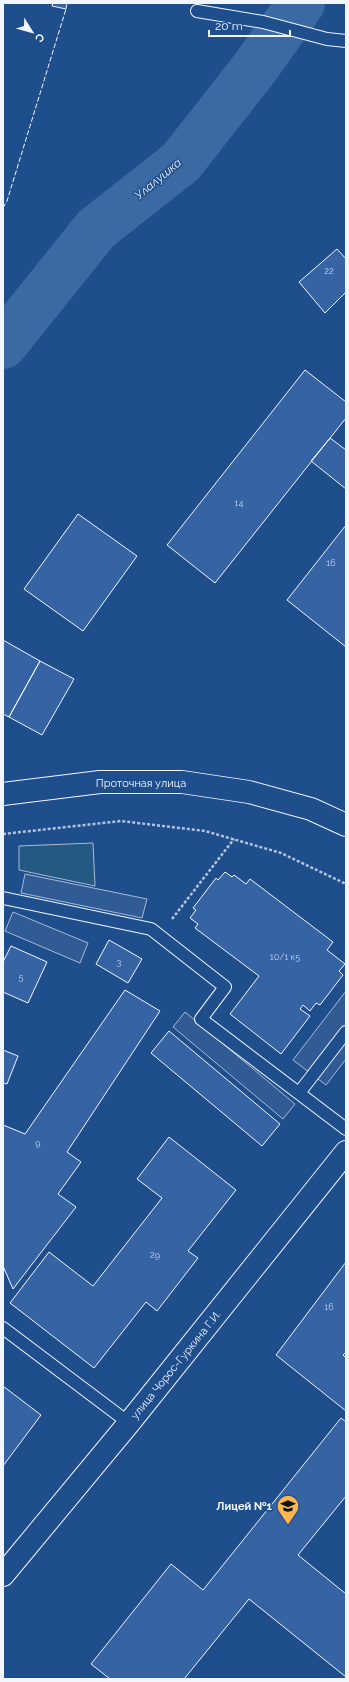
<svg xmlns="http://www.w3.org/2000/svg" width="349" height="1682" viewBox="0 0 349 1682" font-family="Raleway,sans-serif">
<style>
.green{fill:#245a82;stroke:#a8bbd7}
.parking{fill:#305b95;stroke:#a8bbd7}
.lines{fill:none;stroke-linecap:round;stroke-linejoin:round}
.river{stroke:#3b69a3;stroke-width:48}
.building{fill:#3563a3;stroke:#f2f6ff}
.service-casing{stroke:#f2f6ff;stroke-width:14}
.primary-casing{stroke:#f2f6ff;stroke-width:24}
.path{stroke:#b3c4dc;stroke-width:2.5;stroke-dasharray:3 2;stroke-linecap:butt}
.service{stroke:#1f4e8c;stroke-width:12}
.primary{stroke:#1f4e8c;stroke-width:22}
.fence{stroke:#f2f6ff;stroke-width:1;stroke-dasharray:5 2;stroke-linecap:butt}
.labels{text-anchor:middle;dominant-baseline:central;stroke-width:3;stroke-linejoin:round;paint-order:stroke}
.number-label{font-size:9px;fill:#c3d1e8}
.street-label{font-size:11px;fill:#f2f6ff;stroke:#1f4e8c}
.poi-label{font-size:11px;font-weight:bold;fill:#f2f6ff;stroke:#1f4e8c;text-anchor:end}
.water-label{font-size:12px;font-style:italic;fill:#f2f6ff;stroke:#1f4e8c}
</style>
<rect width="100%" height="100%" fill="#1f4e8c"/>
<path class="green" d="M93 843 95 886 19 870V846Z"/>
<path class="parking" d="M25 874 147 899 142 918 21 893Z
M13 912 88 943 80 963 5 931Z
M346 991V1059L326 1085 293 1060Z
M185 1012 295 1104 283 1119 173 1027Z"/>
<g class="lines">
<path class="river" d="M3 345 96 229 181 162 254 69 301 3"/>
</g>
<path class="building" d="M53 3H67L66 9 52 6Z
M337 249 346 259V292L325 313 299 282Z
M305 370 346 402V418L215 583 167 545Z
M330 438 346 450V489L311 461Z
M78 514 137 556 83 631 24 589Z
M346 525V647L287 600Z
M3 640 40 661 9 717 3 714Z
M40 661 74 679 42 735 9 717Z
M225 872 232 877 234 875 246 884 250 879 333 942 327 950 345 964 339 971 343 975 320 1005 316 1003 310 1011 303 1005 300 1009 310 1016 281 1054 230 1014 259 976 195 928 198 924 190 918 196 910 193 908 216 878 218 880Z
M109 940 142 959 128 983 96 964Z
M11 946 47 962 28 1003 3 992V962Z
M125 990 160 1011 67 1152 81 1162 58 1194 76 1207 13 1289 3 1266V1125L25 1134Z
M169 1031 280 1124 262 1146 151 1053Z
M3 1050 18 1056 7 1084 3 1083Z
M169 1137 236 1190 188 1251 198 1258 157 1311 146 1302 94 1368 10 1303 49 1252 93 1286 162 1198 137 1179Z
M346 1262V1352L343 1355 346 1358V1411L276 1355Z
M3 1386 41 1415 3 1466Z
M341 1418 346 1422V1496L298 1555 346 1594V1677L249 1599 184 1679H110L91 1664 171 1564 203 1590Z"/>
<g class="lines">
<g class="service-casing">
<path id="service" d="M197 11 263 22 327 39 346 41
M3 898 151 929 225 987 201 1019 346 1129
M299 1093 346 1032
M3 1328 129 1423"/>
</g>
<g class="primary-casing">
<path id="primary" d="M3 794 100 782H182L249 792 311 809 346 825
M3 1575 129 1423 346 1152"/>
</g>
<path class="path" d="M3 834 121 821 205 831 281 853 346 884
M172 919 234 839"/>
<use href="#service" class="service"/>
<use href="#primary" class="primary"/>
<path class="fence" d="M3 208 7 201 66 9"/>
</g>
<defs>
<g id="school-pin" transform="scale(1.15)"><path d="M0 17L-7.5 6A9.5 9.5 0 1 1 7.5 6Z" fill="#ffb74d" stroke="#1f4e8c"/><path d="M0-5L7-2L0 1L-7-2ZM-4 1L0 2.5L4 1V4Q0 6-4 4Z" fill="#111"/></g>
</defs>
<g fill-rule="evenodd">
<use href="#school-pin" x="288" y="1506"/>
</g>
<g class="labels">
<g class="number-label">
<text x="329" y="271">22</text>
<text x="239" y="503">14</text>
<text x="331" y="563">16</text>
<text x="285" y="957">10/1 к5</text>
<text x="119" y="962">3</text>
<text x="21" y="977">5</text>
<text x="38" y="1143">9</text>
<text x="155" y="1255">29</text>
<text x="329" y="1307">16</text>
</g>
<g class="street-label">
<text x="141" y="783">Проточная улица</text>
<text transform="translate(176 1365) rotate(-51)">улица Чорос-Гуркина Г.И.</text>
</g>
<g class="poi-label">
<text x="272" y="1506">Лицей №1</text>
</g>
<g class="water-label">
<text transform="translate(158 179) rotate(-40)">Улалушка</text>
</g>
</g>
<rect width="349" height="1682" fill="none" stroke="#f2f6ff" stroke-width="8"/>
<g transform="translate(32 32) rotate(127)" stroke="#1f4e8c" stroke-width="3" paint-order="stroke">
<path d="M0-3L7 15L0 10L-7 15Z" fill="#f2f6ff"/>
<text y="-6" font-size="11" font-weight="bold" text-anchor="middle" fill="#f2f6ff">С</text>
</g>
<path d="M209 30v6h81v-6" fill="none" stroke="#f2f6ff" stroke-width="2"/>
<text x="215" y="30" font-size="12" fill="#f2f6ff" stroke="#1f4e8c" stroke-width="3" paint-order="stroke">20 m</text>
</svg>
